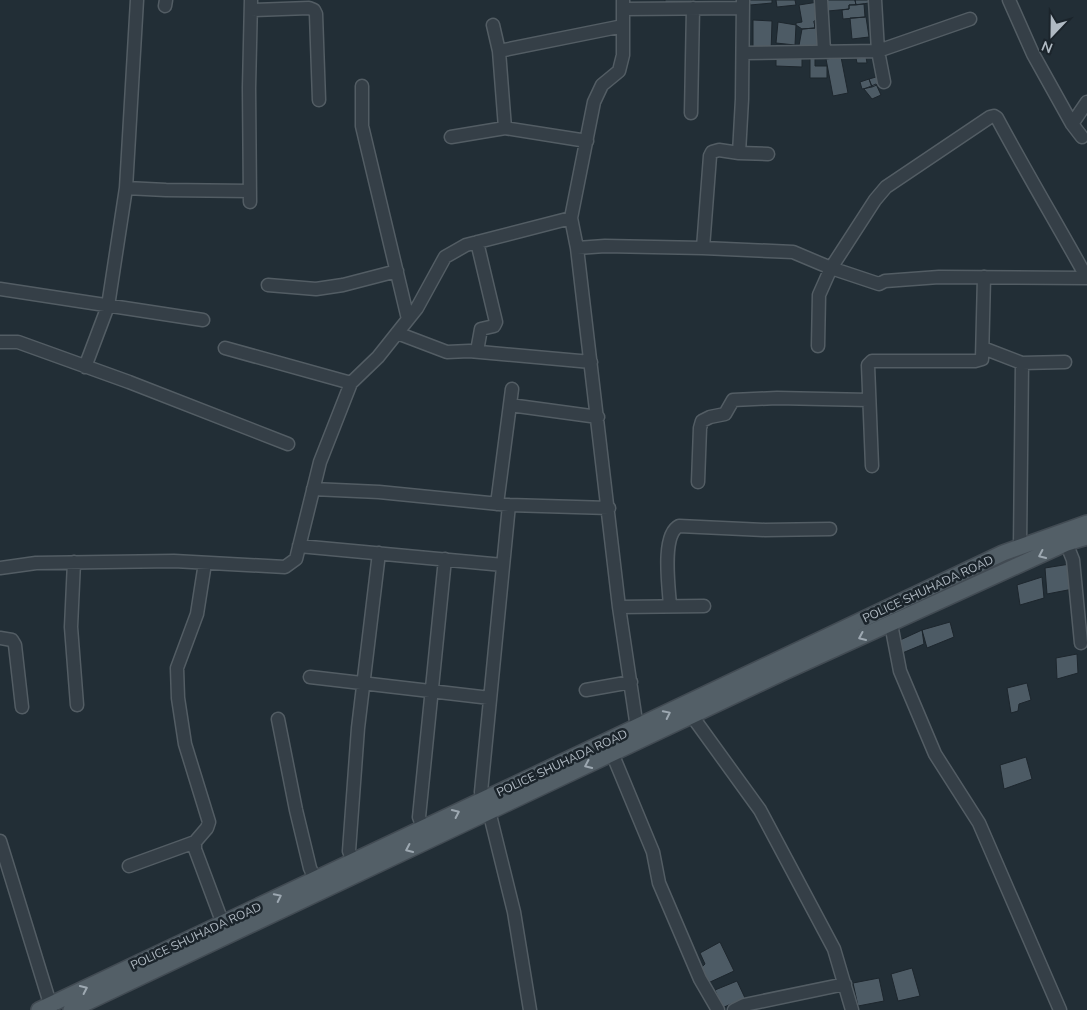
<svg xmlns="http://www.w3.org/2000/svg" width="1087" height="1010" viewBox="0 0 1087 1010" font-family="'Nunito Sans',sans-serif">
<style>
.building{fill:#4d5b65;stroke:#1d262d}
.lines{fill:none;stroke-linecap:round;stroke-linejoin:round}
.minor-casing{stroke:#535d64;stroke-width:15}
.major-casing{stroke:#424b53;stroke-width:18}
.minor{stroke:#353f47;stroke-width:12}
.major{stroke:#535f67;stroke-width:15}
.oneway{stroke:#9da8b1}
.labels{text-anchor:middle;dominant-baseline:central;stroke-width:5;stroke-linejoin:round;paint-order:stroke}
.street-label{font-size:12px;fill:#b0bac3;stroke:#1b242b}
</style>
<rect width="100%" height="100%" fill="#222e36"/>
<path class="building" d="M665 0H692V3L665 9Z
M749 0H772V3L750 5Z
M776 0H795L796 5 777 7Z
M827 0H855L856 5H849V9L828 11Z
M855 0H875V2L856 5Z
M818 2 819 21H814L815 28 802 29 796 25V23L802 22 799 5Z
M864 4 865 17 843 19 842 10 849 9V5Z
M866 17 869 37 852 39 850 18Z
M753 20 772 21 771 53 753 48Z
M814 21H819L821 49 798 51 802 29 815 28Z
M778 22 796 25 795 45 776 43Z
M776 57 802 58V67L776 66Z
M841 57 848 93 833 96 826 59Z
M866 57 867 63H857L856 58Z
M810 58H815V66H827V78H810Z
M883 75 884 82 872 87 869 79Z
M869 79 872 87 862 89 860 82Z
M876 84 881 95 872 99 864 89Z
M1070 564 1073 589 1047 594 1045 568Z
M1042 577 1044 598 1020 605 1017 585Z
M950 622 954 637 927 648 922 630Z
M922 630 924 644 900 654 898 641Z
M1077 654 1078 673 1057 679 1056 658Z
M1027 683 1031 700 1019 704 1018 711 1011 713 1007 688Z
M1026 757 1032 779 1004 789 1000 765Z
M720 942 734 971 708 983 702 967 705 964 700 953Z
M912 968 920 996 898 1001 891 974Z
M879 978 884 1001 858 1006 853 983Z
M737 981 745 998 722 1008 715 990Z"/>
<g class="lines">
<g class="minor-casing">
<path id="minor" d="M623 0V55L619 71 602 85 594 102 571 218 577 248 619 607 637 728
M821 0 824 51
M875 0 878 51 884 82
M1009 0 1033 54 1072 124 1082 137
M165 6 166 0
M623 9 743 8
M251 10 309 8 314 10 316 14 319 100
M493 25 499 51 505 128
M499 51 623 26
M743 53 878 51 970 19
M362 86V126L408 319
M691 113 693 8
M1072 124 1087 102
M451 137 505 128 587 141
M739 153 742 99 743 0
M126 188 166 190 250 191
M250 202 249 88 251 0
M577 248 605 246 703 248 793 252 831 268 879 284 885 281 939 277 1087 278
M703 248 710 156 712 152 719 150 739 153 768 154
M268 285 316 289 343 285 397 271
M0 289 203 320
M397 333 447 352 469 351 591 362
M0 342H18L129 382 288 444
M818 346 819 295 831 268 875 200 886 187 990 117 994 116 997 118C1026 172 1057 224 1087 278
M225 348 351 383
M983 348 1022 363 1065 362
M477 351 481 329 494 326 496 322 477 242
M85 367 108 306 126 188 137 0
M510 405 598 417
M872 466 868 365 872 361H975L982 359 984 277
M698 482 700 428 702 421 710 417 725 414 733 400 777 398 869 400
M313 489 379 492 509 505 609 508
M497 504 512 389
M1063 535 1073 560 1081 643
M299 546 503 565
M1020 547 1022 363
M74 562 71 627 77 705
M0 568 36 563 174 561 285 567 296 559 320 462 351 383 378 357 417 308 445 257 466 245 571 218
M670 606C669 588 661 535 679 526L765 530 830 529
M619 607 704 606
M891 624 900 671 935 754 979 823 1060 1010
M0 638 12 640 15 645 22 707
M310 677 490 698
M586 690 631 682
M692 716 760 810 834 949 852 1010
M278 719 296 810 310 868 315 879
M612 753 653 852 659 883 700 979 718 1010
M484 800 481 792 509 505
M489 811 514 912 530 1010
M423 828 419 817 445 559
M0 841 52 1010
M195 842V849L223 924
M353 861 349 851 358 728 379 553
M129 866 195 842 207 828 209 822 185 744 178 698 177 668 197 614 205 563
M734 1010 744 1005 845 984"/>
</g>
<g class="major-casing">
<path id="major" d="M39 1010 1003 553 1087 523
M71 1010 784 672 1067 543 1087 537"/>
</g>
<use href="#minor" class="minor"/>
<use href="#major" class="major"/>
</g>
<defs><path id="oneway-chevron" d="M-2-3.5L2.5 0L-2 3.5" fill="none" stroke-width="1.6" stroke-linecap="round" stroke-linejoin="round" transform="scale(1.25)"/></defs>
<g class="oneway">
<use href="#oneway-chevron" transform="translate(1042 555) rotate(155)"/>
<use href="#oneway-chevron" transform="translate(862 637) rotate(156)"/>
<use href="#oneway-chevron" transform="translate(667 714) rotate(-26)"/>
<use href="#oneway-chevron" transform="translate(588 765) rotate(155)"/>
<use href="#oneway-chevron" transform="translate(456 813) rotate(-25)"/>
<use href="#oneway-chevron" transform="translate(409 849) rotate(155)"/>
<use href="#oneway-chevron" transform="translate(278 897) rotate(-26)"/>
<use href="#oneway-chevron" transform="translate(84 989) rotate(-25)"/>
</g>
<g class="labels">
<g class="street-label">
<text transform="translate(928 589) rotate(-25)">POLICE SHUHADA ROAD</text>
<text transform="translate(562 763) rotate(-25)">POLICE SHUHADA ROAD</text>
<text transform="translate(196 936) rotate(-25)">POLICE SHUHADA ROAD</text>
</g>
</g>
<g transform="translate(1052 35) rotate(202)" stroke="#1b242b" stroke-width="4" paint-order="stroke">
<path d="M0-4L9 19L0 12L-9 19Z" fill="#b0bac3"/>
<text y="-8" font-size="14" font-weight="bold" text-anchor="middle" fill="#b0bac3">N</text>
</g>
</svg>
